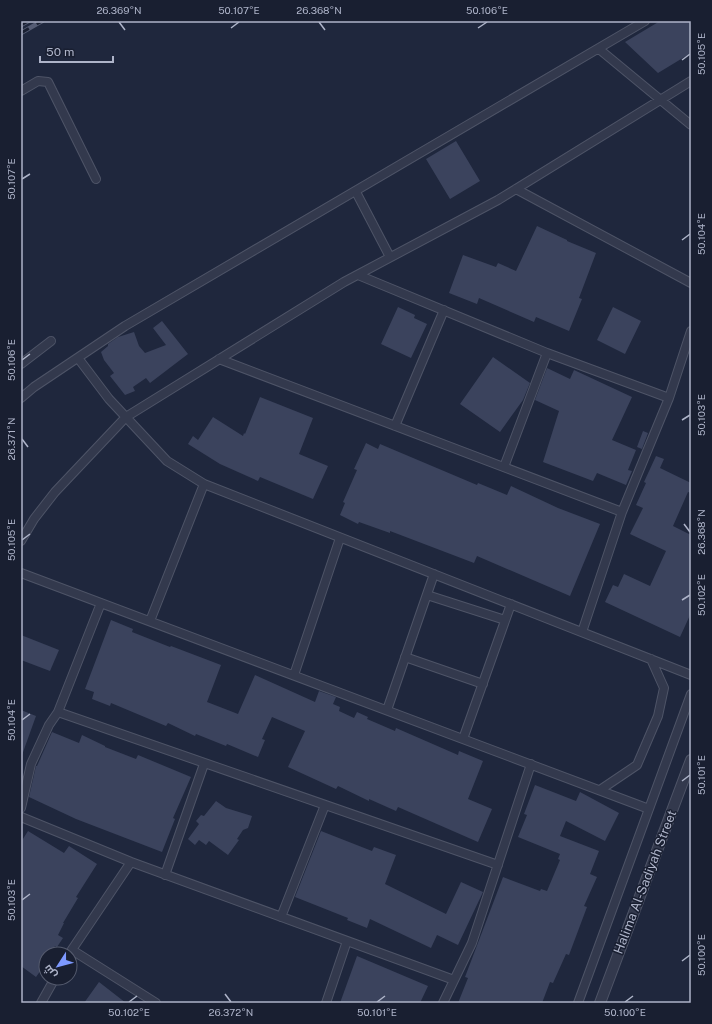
<svg xmlns="http://www.w3.org/2000/svg" width="712" height="1024" viewBox="0 0 712 1024" font-family="'Public Sans',Cairo,sans-serif">
<style>
.building{fill:#3b435d}
.lines{fill:none;stroke-linecap:round;stroke-linejoin:round}
.minor-casing{stroke:#4e5467;stroke-width:10}
.tertiary-casing{stroke:#4e5467;stroke-width:12}
.minor{stroke:#33394d;stroke-width:8}
.tertiary{stroke:#33394d;stroke-width:10}
.rail-casing{stroke:#555c74;stroke-width:4.5}
.rail{stroke:#191f31;stroke-width:3;stroke-dasharray:9;stroke-linecap:butt}
.ticks{fill:none;stroke:#aeb4c9;stroke-width:1.5}
.labels{text-anchor:middle;dominant-baseline:central;stroke-width:3;stroke-linejoin:round;paint-order:stroke}
.street-label{font-size:13px;fill:#aeb4c9;stroke:#191f31}
.neatline{fill:none;stroke:#aeb4c9;stroke-width:1.5}
.ticks-label{font-size:10px;text-anchor:middle;fill:#aeb4c9}
</style>
<rect width="100%" height="100%" fill="#1f273d"/>
<path class="building" d="M660 21H691V53L658 73 625 42Z
M456 141 480 181 450 199 426 159Z
M537 226 567 240V241L596 253 579 298 582 299 569 331 536 317 534 322 479 298 477 304 449 293 463 255 496 267 498 263 516 271Z
M398 307 415 315 414 318 427 324 411 358 381 344Z
M613 307 641 321 625 354 597 340Z
M162 321 188 354 150 383 146 378 133 387 135 391 125 395 110 376 114 373 104 360 101 352 108 346V344L118 337 134 332 139 346 145 353 166 345 153 328Z
M493 357 530 383 523 400 500 432 460 404Z
M547 368 570 379 574 370 632 397 612 440 636 450 628 470 632 471 626 485 597 473 593 481 543 462 559 411 535 400Z
M260 397 313 418 299 454 328 466 313 499 260 477 258 481 220 464 188 444 193 436 198 440 213 417 243 436 244 433 245 434Z
M643 431 648 433 642 449 637 447Z
M366 443 378 449 380 444 477 485 478 483 507 495 511 486 558 508 600 524 570 596 477 556 474 563 390 531V533L359 522 358 524 340 515 345 503 343 502 357 470 354 469Z
M656 456 664 459 660 468 691 483V493L688 492 673 526 691 535V613L680 637 605 602 613 585 618 587 624 574 650 586 666 551 630 534 643 508 636 505 646 483 644 482Z
M111 620 133 629 132 632 170 647 171 646 221 665 207 702 238 714 255 675 315 702 319 691 336 697 333 704 340 707 339 711 354 718 357 712 368 717 367 719 395 731 396 728 458 755 459 751 483 761 468 799 492 809 478 842 398 807 396 811 369 799V801L338 786 336 789 288 767 305 731 272 717 262 739 265 740 258 757 227 744 226 746 196 734 195 736 168 723 166 726 111 703 110 706 92 699 94 692 85 689Z
M21 635 59 650 50 671 21 660Z
M21 710 36 716 22 755H21Z
M52 732 79 743 82 735 105 746V747L136 759 138 755 191 777 173 818 175 819 162 852 76 819 29 797 36 766H37Z
M535 785 576 801 580 792 619 813 605 841 566 821 560 836 599 851 590 874 597 877 584 906 587 907 569 955 566 954 553 983 550 982 542 1003H458L468 978 465 977 503 877 540 891 541 889 547 891 560 860 558 859 560 854 518 837 527 815 524 814Z
M216 801 226 808 252 816 248 828 243 830 237 839 239 840 228 855 209 841 206 845 199 840 195 845 188 839 199 824 196 821 201 815 204 816Z
M28 831 64 853 69 846 97 864 76 897 78 898 63 923H64L58 935 63 938 57 947 55 946 49 954H46V963L36 977 21 966V842Z
M321 831 372 851 374 847 396 855 385 884 446 914 461 882 483 892 458 945 437 935 431 948 370 919 367 928 347 920 348 918 295 897Z
M357 956 428 986 420 1003H340Z
M99 982 126 1003H84Z"/>
<g class="lines">
<g class="minor-casing">
<path id="minor" d="M599 49 691 125
M21 91 38 81 48 82 96 179
M516 189 691 283
M356 192 390 257
M358 275 547 353 669 398
M78 358 109 399 167 461 204 484 691 675
M219 359 622 512
M21 364 51 341
M21 398 34 387 125 326 645 21
M395 426 444 310
M504 467 547 353
M21 541 34 519 55 492 126 417 344 282 498 200 691 81
M21 573 649 809
M427 595 505 620
M150 621 204 484
M582 632 622 512 669 398 691 331
M405 657 483 684
M294 675 340 538
M387 710 434 574
M58 712 498 865
M463 739 511 604
M600 790 637 765 658 716 664 688 651 659
M21 808 31 764 49 725 58 712 101 603
M21 817 131 862 454 980
M165 875 204 764
M281 917 325 805
M72 950 156 1003
M69 954 131 862
M41 1003 55 978
M326 1003 347 941
M443 1003 472 943 531 764
M578 1003 691 694"/>
</g>
<g class="tertiary-casing">
<path id="tertiary" d="M600 1003 691 760"/>
</g>
<use href="#minor" class="minor"/>
<use href="#tertiary" class="tertiary"/>
<g class="rail-casing">
<path id="rail" d="M21 25 28 21
M21 33 42 21"/>
</g>
<use href="#rail" class="rail"/>
</g>
<path class="ticks" d="M119 22 125 30M319 22 325 30M231 28 239 22M478 28 487 22M682 60 690 54M22 179 30 174M682 240 690 234M22 360 30 354M682 420 690 415M22 439 28 447M684 524 690 532M22 540 30 534M682 600 690 595M22 720 30 714M682 781 690 775M22 900 30 894M682 961 690 955M225 994 231 1002M129 1002 137 996M377 1002 385 996M625 1002 633 996"/>
<g class="labels">
<g class="street-label">
<text transform="translate(645 882) rotate(-69)">Halima Al-Sadiyah Street</text>
</g>
</g>
<rect width="712" height="1024" fill="none" stroke="#191f31" stroke-width="44"/>
<g transform="translate(58 966) rotate(234)"><circle r="19" fill="#191f31" stroke="#555b6e"/>
<path d="M0-3L7 15L0 10L-7 15Z" fill="#7d99ff"/>
<text y="-6" font-size="11" font-weight="bold" text-anchor="middle" fill="#aeb4c9">ش</text>
</g>
<path d="M40 56v6h73v-6" fill="none" stroke="#aeb4c9" stroke-width="2"/>
<text x="46" y="56" font-size="12" fill="#aeb4c9" stroke="#191f31" stroke-width="3" paint-order="stroke">50 m</text>
<rect x="22" y="22" width="668" height="980" class="neatline"/>
<g class="ticks-label">
<text x="119" y="14">26.369°N</text>
<text x="239" y="14">50.107°E</text>
<text x="319" y="14">26.368°N</text>
<text x="487" y="14">50.106°E</text>
<text transform="translate(701 54) rotate(-90)" y="4">50.105°E</text>
<text transform="translate(11 179) rotate(-90)" y="4">50.107°E</text>
<text transform="translate(701 234) rotate(-90)" y="4">50.104°E</text>
<text transform="translate(11 360) rotate(-90)" y="4">50.106°E</text>
<text transform="translate(701 415) rotate(-90)" y="4">50.103°E</text>
<text transform="translate(11 439) rotate(-90)" y="4">26.371°N</text>
<text transform="translate(701 532) rotate(-90)" y="4">26.368°N</text>
<text transform="translate(11 540) rotate(-90)" y="4">50.105°E</text>
<text transform="translate(701 595) rotate(-90)" y="4">50.102°E</text>
<text transform="translate(11 720) rotate(-90)" y="4">50.104°E</text>
<text transform="translate(701 775) rotate(-90)" y="4">50.101°E</text>
<text transform="translate(11 900) rotate(-90)" y="4">50.103°E</text>
<text transform="translate(701 955) rotate(-90)" y="4">50.100°E</text>
<text x="129" y="1016">50.102°E</text>
<text x="231" y="1016">26.372°N</text>
<text x="377" y="1016">50.101°E</text>
<text x="625" y="1016">50.100°E</text>
</g>
</svg>
